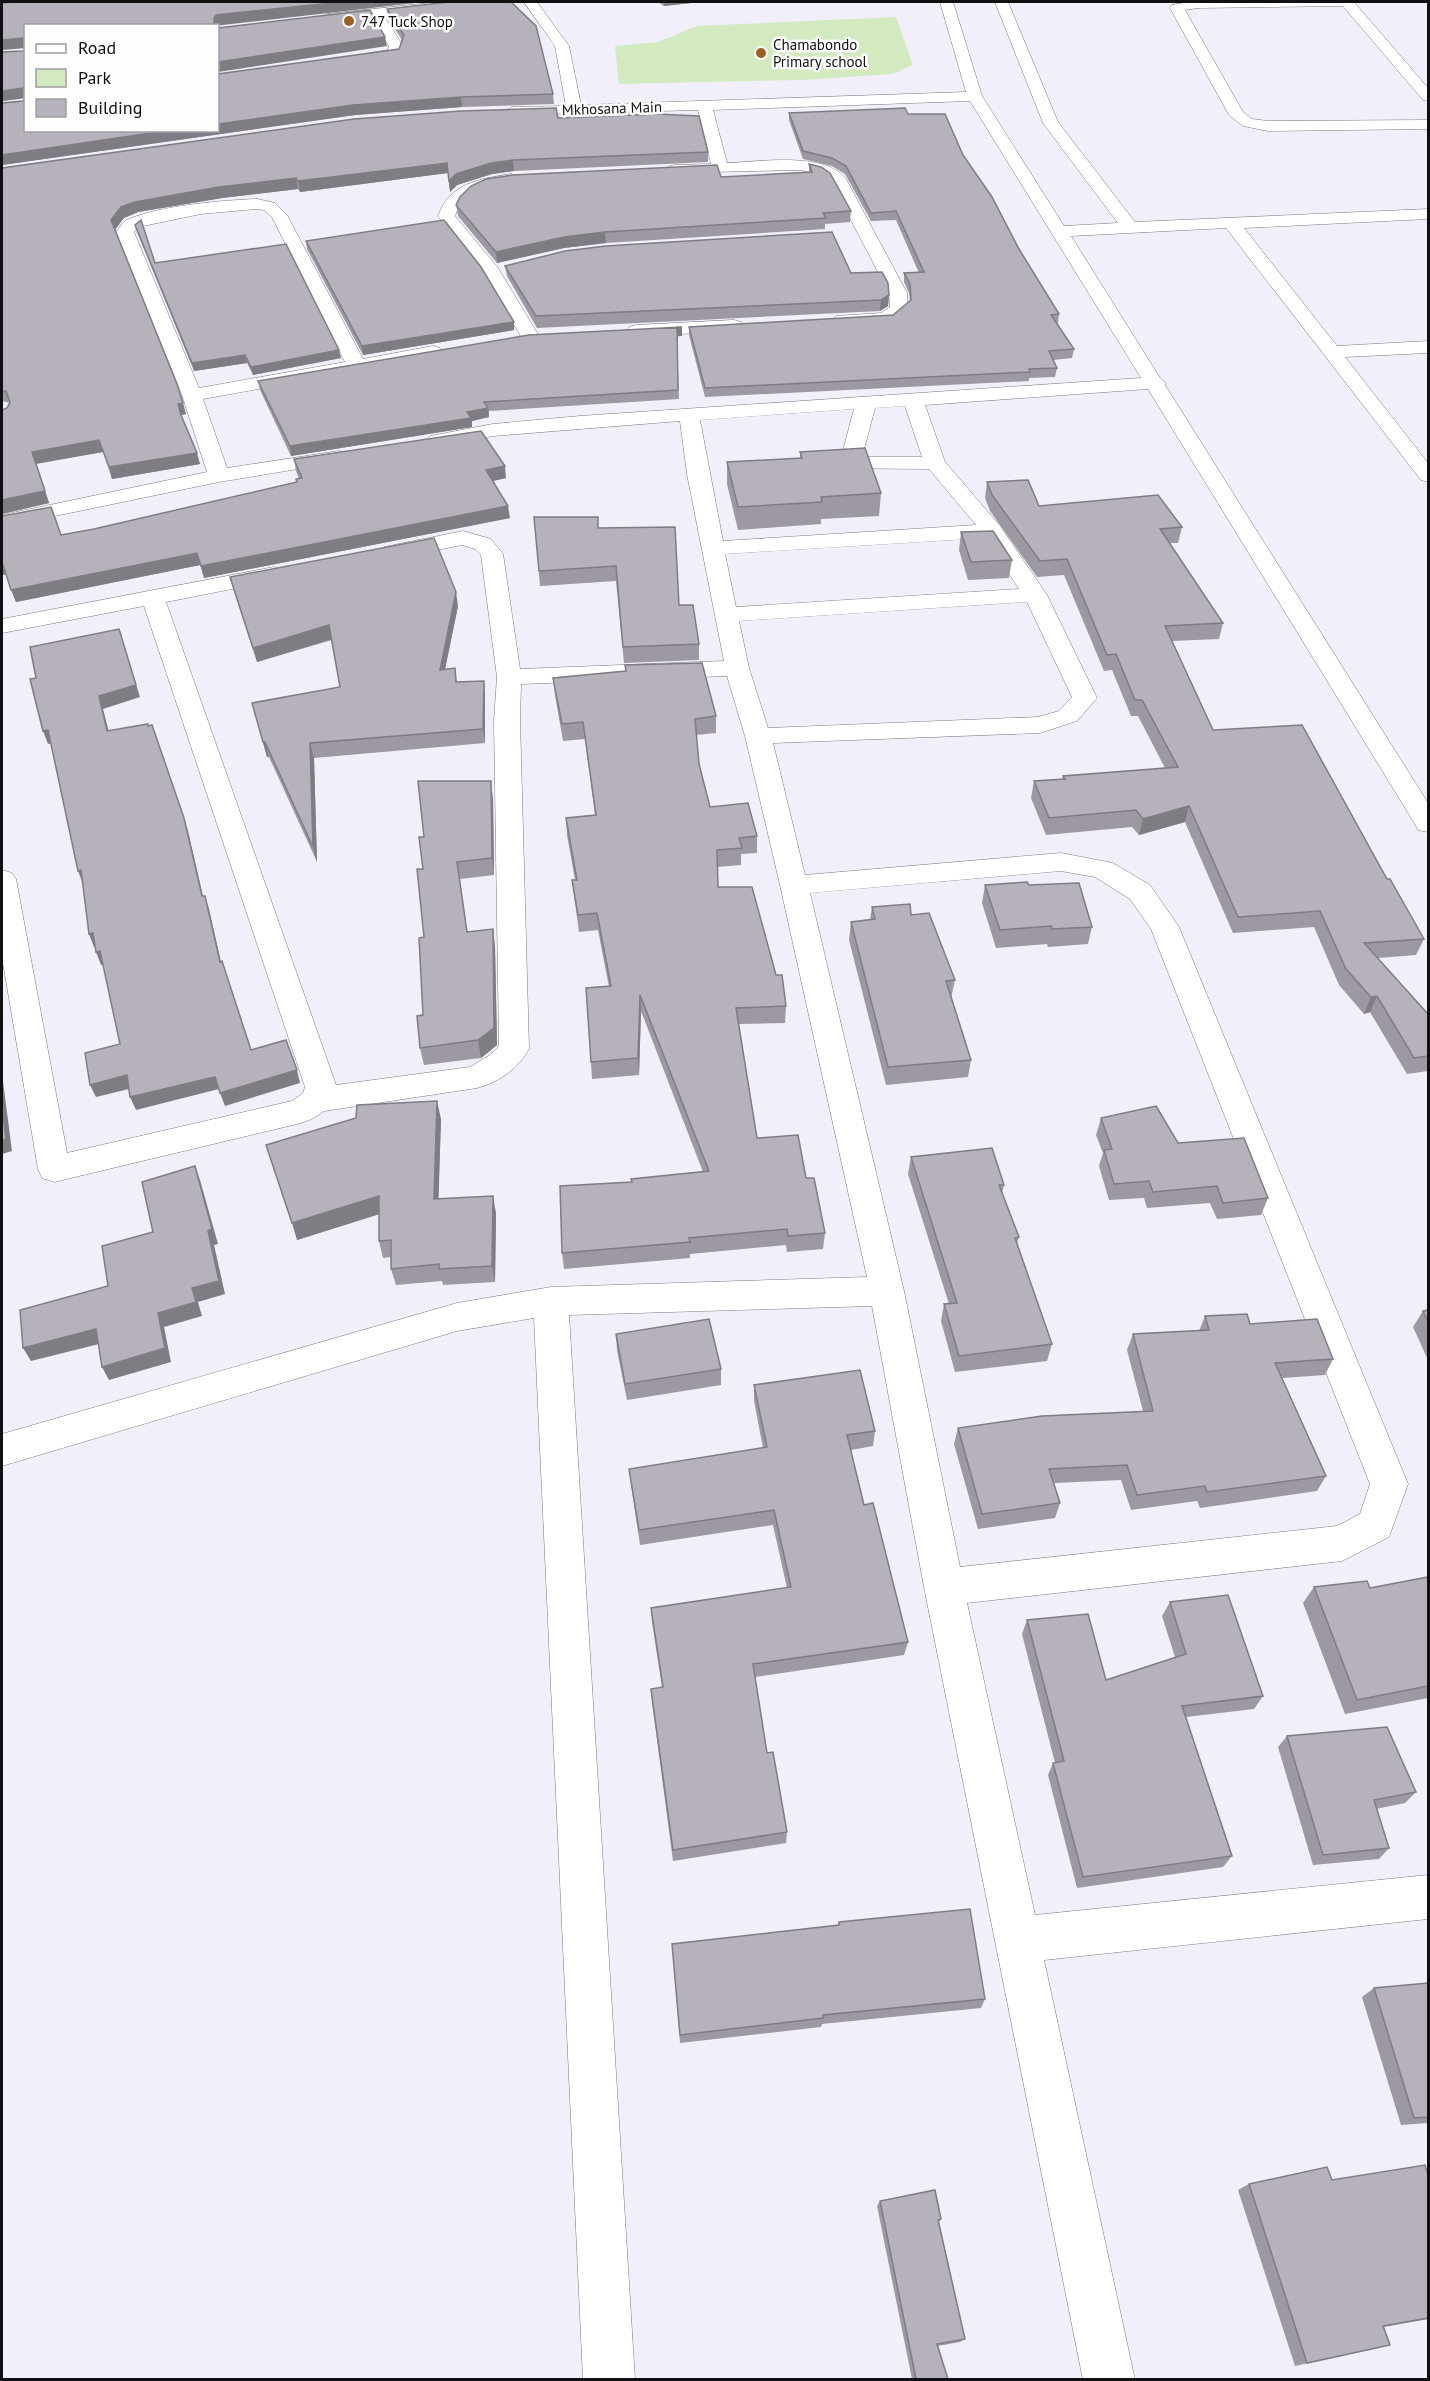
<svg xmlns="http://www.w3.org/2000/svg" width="1430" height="2381" viewBox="0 0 1430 2381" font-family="'PT Sans',sans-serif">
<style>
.green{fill:#d3eac0}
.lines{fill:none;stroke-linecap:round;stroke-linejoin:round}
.minor-casing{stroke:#7a7882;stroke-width:1}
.minor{fill:#fff;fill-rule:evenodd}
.wall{fill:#9d98a1}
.shaded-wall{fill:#807c83}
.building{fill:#b7b1bb;stroke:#807c83;stroke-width:1.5}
.poi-dot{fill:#9c5f23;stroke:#fefefe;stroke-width:2}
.labels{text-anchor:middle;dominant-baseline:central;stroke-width:5;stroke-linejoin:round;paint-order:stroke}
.far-poi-label{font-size:15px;fill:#100f12;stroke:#fefefe;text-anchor:start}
.far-street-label{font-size:15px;fill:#100f12;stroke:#fefefe}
</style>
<rect width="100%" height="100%" fill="#f1effa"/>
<path class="green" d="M896 17 913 65 892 74 802 80 619 84 615 46 658 42 697 26Z"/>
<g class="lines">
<g class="minor-casing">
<path id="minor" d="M439 2H478L471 6 384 16 403 46 402 53 395 57 354 64 347 60 349 57 388 50 389 46 371 17 327 22 320 18 327 14Z
M524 2H537L569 46 581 105 966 92 940 2H953L982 96 1064 226 1118 223 1043 123 995 2H1008L1058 122 1135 222 1428 209V219L1244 228 1337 346 1428 341V353L1345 357 1428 463V482L1421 480 1226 228 1071 236 1160 378 1166 383 1165 385 1428 803V832L1418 830 1415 824 1148 389 925 405 945 462 1000 526 1047 595 1097 698 1077 721 1040 733 773 743 805 875 1061 853 1113 863 1150 885 1179 927 1408 1484 1389 1537 1342 1561 967 1603 1035 1915 1428 1875V1919L1044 1960 1135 2380H1083L924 1587 872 1306 569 1315 635 2380H583L534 1318 457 1331 2 1466V1434L457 1303 551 1287 867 1277 780 885 745 736 727 676 521 684 520 721 529 1049C518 1069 499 1082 477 1088L324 1111 312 1119 301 1123 54 1182 42 1178 38 1169 2 957V870L12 873 16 879 67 1153 292 1101 303 1093 305 1087 144 606 2 633V619L274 567 282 569 285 574 282 579 166 602 336 1085 470 1067 490 1055 499 1046 494 721 497 677 481 555 475 549 462 545 392 559 384 557 381 552 384 547 463 531 491 539 503 554 520 669 724 661 687 474 680 421 493 436 437 446 430 444 427 440 430 436 493 424 580 416 1141 378 970 101 713 110 727 163C758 162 825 151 846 179L907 293 908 309 892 322 843 326 836 324 834 320 836 316 881 313 890 307 889 293 831 182 822 175 800 170 668 173 666 170 668 167 674 165 711 164 698 110 507 115 504 112 512 107 566 106 555 46ZM905 406 922 457H862L875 408ZM854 409 841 458 818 460 815 464 818 468 929 469 976 525 723 541 700 420ZM986 538 1019 589 736 607 725 554ZM1027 602 1072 697 1059 711 1038 717 768 728 749 668 739 621ZM1061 871 1095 877 1130 899 1151 929 1370 1484 1360 1514 1337 1526 960 1567 904 1291 810 893Z
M1189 2H1354L1428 88V101L1423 100 1343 6 1197 8 1185 10 1243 112 1252 119 1268 121 1428 120V129L1268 131 1243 126 1229 115 1170 8 1172 5Z
M511 174 517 176 519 179 517 182C491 189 465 187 455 216L498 268 539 336 537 340H523L484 274 438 216C450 183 479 179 511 174Z
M257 199 275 203 287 215 363 359 433 346 440 348 443 352 440 356 203 399 227 468 339 451 346 453 349 457 346 461 219 482 2 527V515L207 472 182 395 116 232C120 227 123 221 129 219 160 206 223 200 257 199ZM257 209 264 210 272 217 345 362 199 388 134 232 138 227 201 214Z
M734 320 741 322 743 326 741 330 636 337 629 335 627 331 629 327 636 325Z"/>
</g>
<use href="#minor" class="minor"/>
</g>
<path class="wall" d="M658 2H700L664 6Z
M387 9 553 94 554 104 462 107 355 115 2 165V103L23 101 25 98 2 101 23 51 26 48V130L399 49 402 40 388 18Z
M789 113 908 114 963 155 1019 249 1059 314 1058 323H1056L1074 349 1072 358 1053 360 1057 368 1055 377 1029 378V381L705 397 689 335V327L893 315 910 301 909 293 904 282V273H919L896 220 871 221 845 174 832 166 803 159 789 120Z
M558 118 708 152V162L514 171 492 174 457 185 450 192 448 173 300 192 298 189 222 198 138 212 124 218 115 229 186 414 181 415 200 464 112 479 103 452 36 463 49 503 2 514V410L7 408 10 403 2 401V168Z
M809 164 851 211 850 222 825 224V229L606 243 564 248 497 263 458 216 456 205 721 177 809 173Z
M135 225 155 263 341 358 253 375 247 363 194 371 137 232Z
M306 241 514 322V330L363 355 307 249Z
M505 266 851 273 889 295 888 306 880 311 537 328 507 276Z
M677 336 679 399 489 411V417L472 421V427L291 456 260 390 258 381 682 336Z
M800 452 881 493 879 516 821 519V524L738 530 727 484V462L800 458Z
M294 459 506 478 493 481 510 518 204 578 200 565 16 602 6 574 2 575V516L61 535 94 529 297 482 299 479 296 471Z
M987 482 1039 506 1182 527 1178 543H1170L1223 623 1219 639 1172 641 1213 730 1387 879 1424 939 1416 955 1378 958 1428 1014V1071L1407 1074 1370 1012 1364 1014 1339 985 1314 927 1233 933 1185 822 1139 835 1132 827 1046 835 1031 798 1034 781 1062 779 1063 776 1165 768 1138 716H1131L1112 670 1104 671 1064 575 1037 577 990 511 985 498Z
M534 517 599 528 679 605 699 644V660L624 663 616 581 540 586Z
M961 532 1012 560 1009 578 968 580 959 550Z
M230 577 458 606 445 669 455 668 457 682 484 681 485 695V743L314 758 317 862 269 757H267L252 703 340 687 332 640 257 662 234 591Z
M553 678 716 716V733L696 735 699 764 710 807 757 836V853L741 854V865L717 867 718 887 776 975 786 1006 785 1023 739 1024 757 1138 806 1178 825 1233 823 1249 787 1252 786 1245 690 1254V1258L564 1269 562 1253 632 1182 703 1172 641 1011 639 1075 592 1079 591 1062 609 987 598 930 579 932 572 880H575L567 835 566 818 595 815 585 739 563 741 555 695Z
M493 799 494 875 460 879 467 932 493 929 495 947 497 1045 481 1058 424 1065 420 1048 423 1015 424 837Z
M985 885H1029L1092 927 1088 944 1048 947 1047 944 996 948 982 903Z
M872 907 911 915 955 980 951 998 971 1060 968 1077 886 1085 849 940 851 922 870 920Z
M1101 1118 1178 1143 1268 1198 1261 1215 1217 1219 1210 1203 1147 1208 1144 1198 1109 1200 1099 1166 1103 1153 1096 1135Z
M441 1119 438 1199 496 1213 495 1282 443 1285 442 1281 396 1285 391 1269V1257L383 1258 379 1241V1214L297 1240Z
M911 1157 1004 1185 1002 1193 1019 1237 1017 1243 1052 1344 1047 1361 955 1372 941 1321 944 1304H949L908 1174Z
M1428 1310V1360L1413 1327 1423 1311Z
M1205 1316 1250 1324 1333 1359 1325 1375 1282 1378 1326 1476 1317 1491 1200 1508 1197 1501 1131 1510 1121 1480 1054 1483 1060 1503 1055 1518 978 1529 954 1444 958 1428 1143 1411 1127 1350 1133 1334 1199 1331Z
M616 1334 721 1369V1385L627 1400 617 1350Z
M754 1385 875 1431 873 1446 851 1450 864 1505 908 1642 904 1655 755 1677 767 1753 787 1832 786 1843 673 1861 652 1702 651 1689 662 1687 652 1622 651 1608 787 1588 773 1525 640 1545 631 1484 629 1469 763 1448 754 1401Z
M1428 1577V1698L1345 1714 1303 1603 1314 1587 1370 1588Z
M1170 1602 1263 1696 1254 1709 1186 1717 1232 1856 1223 1867 1077 1888 1048 1775 1053 1763H1055L1022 1634 1027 1620 1106 1680 1175 1657 1162 1616Z
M1287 1736 1416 1792 1405 1803 1376 1809 1389 1848 1379 1859 1313 1865 1278 1747Z
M839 1922 985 1999 981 2008 822 2024 821 2027 680 2043 672 1944 838 1926Z
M1428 1983V2123L1401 2125 1362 1997 1374 1988Z
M1428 2175V2319L1384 2327 1390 2345 1295 2366 1238 2190 1249 2184Z
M880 2201 941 2219 939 2222 965 2339 960 2342 938 2346 948 2379H912L877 2206Z"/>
<path class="shaded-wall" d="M341 2H424L214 26V18L216 15Z
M664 2H700L664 6Z
M385 37 387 46 218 72V73V62Z
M23 38 26 48 2 50V40Z
M23 88 26 98 2 101V91Z
M461 97 462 107 355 115 2 165V155L171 130H218V124L353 105Z
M513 160 514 171 492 174 457 185 450 192 449 181 456 174 491 163Z
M447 163 448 173 300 192 298 181Z
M296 178 298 189 222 198 138 212 124 218 114 231 111 220 121 207 135 202 219 187Z
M605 232 606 243 564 248 497 263 496 252 564 237Z
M889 295 888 306 880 311 881 300Z
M514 322V330L363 355 362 346Z
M677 327H682V336H677Z
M339 350 341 358 253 375 251 367Z
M245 355 247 363 194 371 192 363Z
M183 403 186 414 181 415 178 404Z
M488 408 489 417 472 421V427L291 456 290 446Z
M99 440 103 452 36 464 32 452Z
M197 453 200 464 112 479 109 467Z
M505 466 506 478 488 482 486 470Z
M45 491 49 503 2 514V500Z
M508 506 510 518 204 578 201 566Z
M197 553 200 565 16 602 11 590Z
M2 562 7 574 2 575Z
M456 592 458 606 442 684 440 670Z
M329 625 332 639 257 662 253 648Z
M119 629 140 697 103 709 112 744 107 731 99 696Z
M484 681 485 695V743L483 729Z
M48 730 53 743 48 744 43 731Z
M263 742H265L269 757H267Z
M310 743 314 758 317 862 313 847Z
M491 781 493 799 494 875 492 858Z
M1189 806 1185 822 1139 835 1143 819Z
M184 818 188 831 206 909 202 896Z
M81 870 83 884 78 871Z
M205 896 209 909 224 975 220 962Z
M493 929 495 947 497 1045 481 1058 478 1040Z
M93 933 99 946 94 947 89 934Z
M100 951 105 964 101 965 96 952Z
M640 995 641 1011 639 1075 638 1058Z
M1377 996 1370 1012 1364 1014 1371 997Z
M297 1070 300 1083 225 1106 220 1093Z
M2 1074 12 1151 2 1154Z
M127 1075 133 1088 96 1097 90 1085Z
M215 1077 219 1089 136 1110 130 1097Z
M437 1101 441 1119 438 1216 434 1199Z
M195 1166 200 1180 218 1244 214 1245 225 1294 198 1302 202 1316 164 1327 171 1362 109 1380 102 1367 158 1313Z
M379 1196 383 1213 297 1240 292 1223Z
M493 1196 496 1213 495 1282 492 1266Z
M96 1329 103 1343 31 1361 23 1348Z"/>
<path class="building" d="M15 2H341L216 15 214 18V26H26V40L23 38 2 40V3Z
M448 2H511L536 26 553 94 461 97 353 105 218 124V74L399 49 404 35 387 9Z
M370 10 385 37 218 62V28Z
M26 48V130H171L2 155V103L23 101 25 99V90L23 88 2 91V52L23 51Z
M556 108 558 118 656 114 699 116 708 152 513 160 491 163 456 174 449 181 447 163 298 181 296 178 219 187 135 202 121 207 111 220 177 384 183 403 178 404 181 415 197 453 109 467 99 440 32 452 45 491 2 500V410L7 408 10 402 6 391H2V168L354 119 461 111Z
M905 108 908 114H945L963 155 992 197 1019 249 1059 314 1051 315 1074 349 1049 351 1057 368 1029 369 1030 372 705 388 689 327 893 315 911 300 910 284 904 273 924 272 896 211 871 213 846 166 832 158 803 151 789 113Z
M809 164 821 167 830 173 851 211 823 213 826 218 605 232 564 237 496 252 456 205 460 197 471 186 486 179 513 175 717 165 721 177 812 172Z
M141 220 155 263 286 244 339 350 251 367 245 355 192 363 135 225Z
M444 220 481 267 514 322 362 346 306 241Z
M832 232 851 273 882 272 888 283 889 295 881 300 536 316 505 266 565 251 606 246Z
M677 327 678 390 484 402 488 408 467 412 471 418 290 446 258 381 529 335 682 327Z
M481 431 505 466 486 470 508 506 201 566 197 553 11 590 2 562V516L51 507 61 535 94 529 297 482 296 479 302 478 294 459Z
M865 448 881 493 821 497 822 502 738 507 727 462 802 458 800 452Z
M1028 480 1039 506 1158 495 1182 527 1160 529 1223 623 1165 626 1213 730 1302 725 1387 879H1390L1424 939 1364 943 1428 1014V1056L1414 1058 1377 996 1371 997 1346 969 1320 911 1238 917 1189 806 1143 819 1136 810 1049 818 1034 781 1065 779 1063 776 1178 767 1142 700H1135L1116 654 1107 655 1067 559 1040 561 992 495 987 482Z
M534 517H598V528L675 527 679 605H693L699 644 623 647 616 566 539 571Z
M993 531 1012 560 971 562 961 532Z
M434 538 456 592 440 670 455 668 456 682 484 681 483 729 310 743 313 847 265 742H263L252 703 340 687 329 625 253 648 230 577Z
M119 629 136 685 99 696 107 731 148 724V726L152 725 184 818 202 896H205L220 962 222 961 251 1050 286 1040 297 1070 220 1093 215 1077 130 1097 127 1075 90 1085 85 1053 120 1044 100 951 96 952 93 933 89 934 81 870 78 871 48 730 43 731 30 679 36 678 30 647Z
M702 663 716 716 695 719 699 764 710 807 748 803 757 836 739 838 742 848 717 850 718 887H752L776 975H782L786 1006 736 1008 757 1138 798 1135 806 1178H814L825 1233 788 1236 787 1229 689 1238 690 1242 562 1253 560 1186 632 1182 631 1179 709 1171 640 995 638 1058 591 1062 586 988 611 986 597 913 578 915 572 880H577L566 818 596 815 583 722 562 724 553 678 626 671 625 665Z
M418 781H491L492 858 457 862 467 932 493 929 494 1028 478 1040 420 1048 417 1016 423 1015 419 938 424 937 417 869H423L419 837H424Z
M1027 882 1029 885 1079 883 1092 927 1052 929 1051 926 1000 930 985 885Z
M910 904 911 915 929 913 955 980 946 981 971 1060 888 1067 851 922 875 919 872 907Z
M437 1101 434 1199 493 1196 492 1266 439 1269V1264L391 1269V1240L379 1241V1196L292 1223 266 1145 356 1118 357 1105Z
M1156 1106 1178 1143 1244 1138 1268 1198 1223 1203 1217 1186 1153 1192 1149 1181 1114 1184 1104 1150 1112 1149 1101 1118Z
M2 1107 6 1139 2 1141Z
M992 1148 1004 1185H999L1019 1237 1015 1238 1052 1344 959 1356 944 1304 957 1303 911 1157Z
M195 1166 212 1229 208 1231 219 1281 192 1288 196 1302 158 1313 165 1348 102 1367 96 1329 23 1348 20 1310 108 1286 102 1246 153 1232 142 1182Z
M1428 1310V1322L1423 1311Z
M1247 1314 1250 1324 1317 1319 1333 1359 1275 1363 1326 1476 1207 1492 1205 1486 1137 1495 1127 1465 1049 1469 1060 1503 982 1514 958 1428 1042 1416 1153 1411 1133 1334 1209 1330 1205 1316Z
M709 1319 721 1369 625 1384 616 1334Z
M860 1370 875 1431 847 1435 864 1505 873 1503 908 1642 753 1664 767 1753 773 1752 787 1832 673 1850 651 1689 663 1687 651 1608 791 1587 774 1510 639 1530 629 1469 767 1447 754 1385Z
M1428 1577V1686L1357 1700 1314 1587 1367 1581 1370 1588Z
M1228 1595 1263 1696 1182 1706 1232 1856 1083 1877 1053 1763 1064 1761 1027 1620 1088 1614 1106 1680 1186 1654 1170 1602Z
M1387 1727 1416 1792 1374 1800 1389 1848 1323 1855 1287 1736Z
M970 1909 985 1999 823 2015V2018L680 2035 672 1944 839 1925V1922Z
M1428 1983V2117L1414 2118 1374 1988Z
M1425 2165 1428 2175V2318L1383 2326 1390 2345 1307 2363 1249 2184 1327 2167 1332 2180Z
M935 2190 941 2219 938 2220 965 2339 937 2344 948 2379H916L880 2201Z"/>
<g class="poi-dot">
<circle cx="349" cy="21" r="6"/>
<circle cx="761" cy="53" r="6"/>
</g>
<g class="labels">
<g class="far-poi-label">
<text x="361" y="21">747 Tuck Shop</text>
<text x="773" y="44">Chamabondo<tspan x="773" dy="17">Primary school</tspan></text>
</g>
<g class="far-street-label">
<text transform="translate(612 108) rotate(-2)">Mkhosana Main</text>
</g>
</g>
<rect width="1430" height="2381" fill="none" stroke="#100f12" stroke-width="6"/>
<rect x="24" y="24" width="195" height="108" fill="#fefefe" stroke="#9f9ea0" stroke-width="1.5"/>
<rect x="36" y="44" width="30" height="9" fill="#ffffff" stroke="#9f9ea0" stroke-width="1.5"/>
<text x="78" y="54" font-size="18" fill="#100f12">Road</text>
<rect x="36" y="69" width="30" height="18" fill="#d3eac0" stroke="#9f9ea0" stroke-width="1.5"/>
<text x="78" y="84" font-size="18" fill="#100f12">Park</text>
<rect x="36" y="99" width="30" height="18" fill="#b7b1bb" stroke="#9f9ea0" stroke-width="1.5"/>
<text x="78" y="114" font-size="18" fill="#100f12">Building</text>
</svg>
